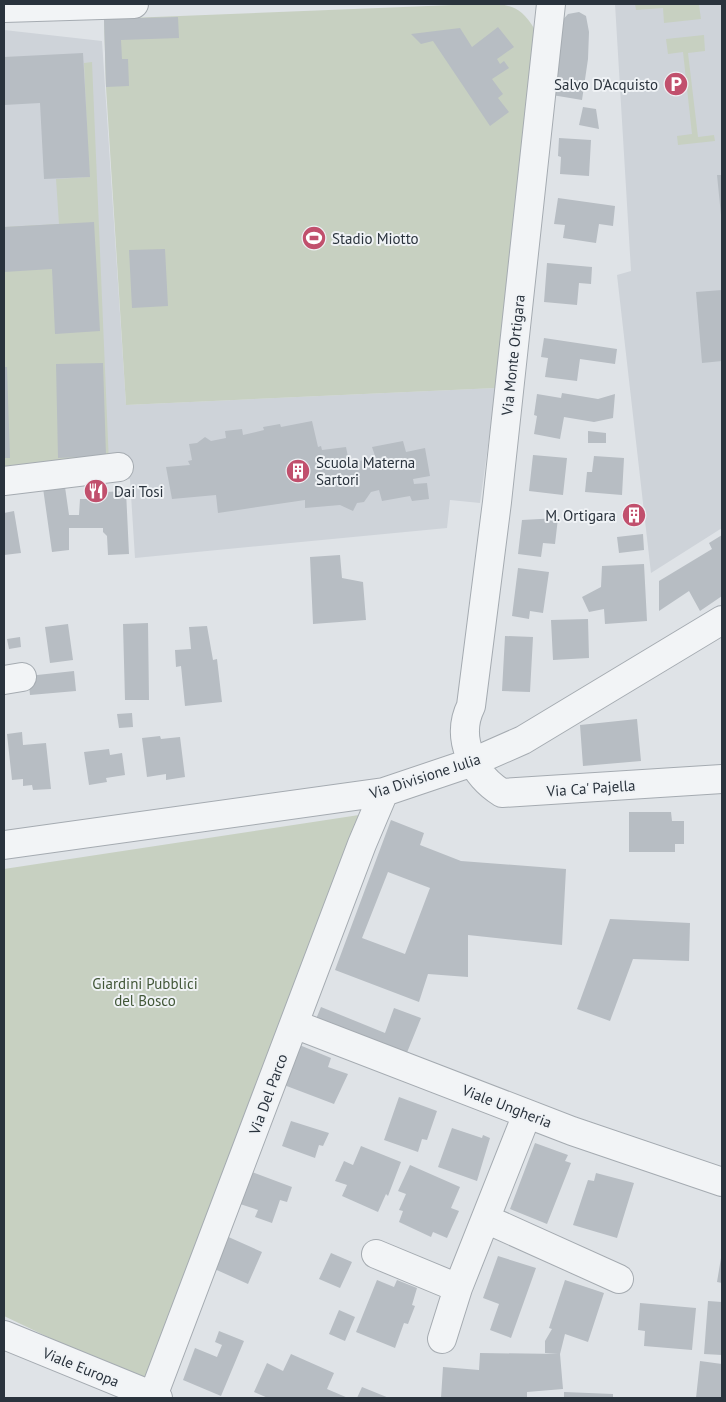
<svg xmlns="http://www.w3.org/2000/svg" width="726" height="1402" viewBox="0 0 726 1402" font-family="'PT Sans',sans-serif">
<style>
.built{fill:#ced3d9}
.green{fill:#c7d0c1}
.building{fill:#b7bdc3;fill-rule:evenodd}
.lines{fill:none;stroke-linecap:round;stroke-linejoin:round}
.minor-casing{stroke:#a5abb1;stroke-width:30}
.minor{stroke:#f2f4f6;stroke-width:28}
.labels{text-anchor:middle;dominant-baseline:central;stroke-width:4;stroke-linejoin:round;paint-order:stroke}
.poi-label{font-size:15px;fill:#2a333d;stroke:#eff2f5;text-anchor:start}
.street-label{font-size:15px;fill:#2a333d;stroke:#eff2f5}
.park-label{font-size:15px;fill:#425738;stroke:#eff2f5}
</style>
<rect width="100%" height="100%" fill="#dfe3e7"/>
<path class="built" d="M615 4H722V528L651 573 617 275 631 271Z
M4 30 102 41 126 405 496 388 480 503 450 500 447 528 135 558 130 479 4 495Z"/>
<path class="green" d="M478 4C507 4 519 3 535 30L496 388 126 405 106 87 104 19Z
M635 4H704L699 5 701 19 664 23 663 8 636 10Z
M704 35 705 51 688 53 698 137 714 135 715 141 678 145 677 136 692 134 683 52 668 54 666 39Z
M92 62 109 464 4 475V227L59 224 56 179 89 177 84 63Z
M359 815 144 1383 4 1316V869Z"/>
<path class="building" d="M579 12 586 16 589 32 588 59 582 100 552 95 560 23 568 14Z
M178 17 179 38 121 40 122 59H128L129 86 106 87 104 19Z
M498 27 514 47 497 59 500 64 504 61 509 68 492 79 503 94 498 98 509 112 490 126 433 41 421 44 411 34 460 28 472 47Z
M83 53 90 177 44 179 40 103 4 105V57Z
M583 107 596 109 599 129 579 125Z
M559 138 591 140 589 176 560 174 561 157 558 156Z
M717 175H722V215H721Z
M558 198 615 206 613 226 599 224 596 243 563 238 565 225 554 224Z
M94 222 100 331 55 334 52 269 4 272V227Z
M165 249 168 306 132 308 129 250Z
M547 263 592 267 591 284 579 283 577 305 544 302Z
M722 290V361L702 363 696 292Z
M544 338 617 349 615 364 580 359 577 381 545 377 548 358 541 357Z
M103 363 106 456 58 458 56 364Z
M4 367H7L10 458H4Z
M562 393 598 399 615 394 613 418 594 422 564 417 560 439 534 434 537 416 534 415 537 394 561 398Z
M312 421 318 447 321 446 322 450 346 447 349 462 376 459 372 447 403 441 406 452 425 448 430 476 413 479 414 484 427 483 429 499 412 501 410 496 382 501 379 490 371 492 364 502 357 503 353 511 340 505 305 508V500L218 513 216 495 172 499 166 467 190 465 188 461 192 460 189 444 197 443 205 437 211 441 226 438 225 431 242 429 243 435 264 430 263 427 280 424 281 427Z
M588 431 606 433V443H588Z
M533 455 567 458 563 495 529 491Z
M594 456 624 458 622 495 585 492 587 472H592Z
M65 487 69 515H79L80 499H105V492L126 491 129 554 108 555 107 536 103 532V528H69V550L52 552 43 488Z
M628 509H639V521H628Z
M14 511 21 553 4 555V513Z
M558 518 555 544 543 543 541 557 518 554 522 520Z
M643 534 644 550 619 553 617 537Z
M722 535V596L700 611 689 591 659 611V581L712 549 709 543Z
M340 555 342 578 363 582 366 620 313 624 310 557Z
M644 564 647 621 605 624 604 609 589 612 582 597 601 587 602 566Z
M518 568 549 572 543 613 530 611 529 619 512 616Z
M588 619 589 658 553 660 551 620Z
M148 623 149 700H125L123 624Z
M68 624 73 660 50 663 45 627Z
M207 626 213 660 217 659 222 702 185 706 181 666 176 667 175 650 191 649 189 627Z
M505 636 533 637 530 692 502 691Z
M20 637 21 647 9 649 7 639Z
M74 671 76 691 30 695 28 676Z
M132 713 133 727 119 728 117 714Z
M637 719 641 761 583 766 580 725Z
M22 732 23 745 46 743 51 789 33 790 32 785 23 786V779L12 780 7 734Z
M160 736 161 739 180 737 185 777 166 780V774L147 777 142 738Z
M109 749 110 755 122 753 125 775 106 778 107 782 89 785 84 752Z
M629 812H671L672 821H684V844H675V852H629Z
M391 820 424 833 420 845 461 861 566 869 562 945 468 935V977L428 974 419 1002 335 970ZM388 872 430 888 405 954 362 938Z
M610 919 690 923 689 961 633 959 610 1021 577 1009Z
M321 1007 385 1033 394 1008 421 1018 406 1055 316 1019Z
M297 1044 331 1058 328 1067 348 1074 334 1104 284 1085Z
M399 1097 437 1111 427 1140 422 1139 418 1152 384 1140Z
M291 1121 329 1133 323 1146 319 1145 315 1158 282 1146Z
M452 1128 482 1138 483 1135 490 1138 477 1181 438 1167Z
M535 1143 568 1155 565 1161 571 1163 547 1224 510 1209Z
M361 1146 401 1162 388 1196 386 1194 378 1212 342 1196 347 1185 335 1181 344 1161 353 1165Z
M410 1165 460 1187 451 1208 459 1211 447 1238 433 1232 431 1237 399 1222 403 1211 399 1210 406 1194 398 1191Z
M249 1171 292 1187 287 1202 280 1200 272 1223 255 1217 258 1210 237 1203Z
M596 1173 634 1183 617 1238 573 1225 588 1180 594 1181Z
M224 1235 262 1252 248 1284 210 1267Z
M331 1253 352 1262 340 1288 319 1279Z
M498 1256 536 1268 511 1338 490 1330 499 1304 483 1298Z
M721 1258H722V1283L717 1282Z
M377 1280 394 1287 397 1280 417 1288 412 1305 415 1306 408 1324 404 1323 395 1348 356 1332Z
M565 1280 604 1293 588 1342 565 1334 560 1354 563 1389 527 1392V1398H441L443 1367 479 1370 480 1353 558 1354 545 1353V1341L552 1329 549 1328Z
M708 1301 722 1302V1355L704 1354Z
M640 1303 696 1308 692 1350 644 1346 645 1331 638 1330Z
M339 1310 355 1317 345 1341 329 1334Z
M219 1331 244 1341 221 1396 183 1380 195 1348 217 1357 222 1345 215 1342Z
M291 1354 334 1373 327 1389 348 1398H268L254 1392 267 1363 283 1371Z
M700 1361 722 1364V1398H696Z
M362 1387 389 1398H357Z
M564 1392 613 1394V1398H564Z"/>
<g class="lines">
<g class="minor-casing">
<path id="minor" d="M551 4 497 502 471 706C455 738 473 775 502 793L722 779
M4 8 134 4
M4 481 119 467
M4 680 22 677
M4 845 384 792 473 762 523 740 722 620
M294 1024 572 1131 722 1182
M486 1219 619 1279
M376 1254 458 1288
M4 1335 158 1398
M442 1339 458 1288 527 1114
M153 1396 362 844 384 792"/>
</g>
<use href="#minor" class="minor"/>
</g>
<defs>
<g id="parking-disc" transform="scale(1.25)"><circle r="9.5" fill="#c1506d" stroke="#eff2f5"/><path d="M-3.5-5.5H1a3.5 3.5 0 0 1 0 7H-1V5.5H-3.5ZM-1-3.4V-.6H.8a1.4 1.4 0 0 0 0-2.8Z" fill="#fff"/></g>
<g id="stadium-disc" transform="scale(1.25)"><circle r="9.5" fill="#c1506d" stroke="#eff2f5"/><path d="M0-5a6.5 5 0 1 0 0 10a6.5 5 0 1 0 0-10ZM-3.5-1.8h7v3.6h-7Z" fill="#fff"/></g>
<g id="building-disc" transform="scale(1.25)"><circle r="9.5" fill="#c1506d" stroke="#eff2f5"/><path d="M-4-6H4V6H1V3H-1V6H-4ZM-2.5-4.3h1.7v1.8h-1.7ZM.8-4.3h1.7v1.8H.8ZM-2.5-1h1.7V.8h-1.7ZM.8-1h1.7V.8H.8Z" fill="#fff"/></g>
<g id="restaurant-disc" transform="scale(1.25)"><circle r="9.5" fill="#c1506d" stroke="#eff2f5"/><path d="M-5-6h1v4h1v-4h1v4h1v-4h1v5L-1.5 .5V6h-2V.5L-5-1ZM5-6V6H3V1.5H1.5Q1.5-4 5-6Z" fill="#fff"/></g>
</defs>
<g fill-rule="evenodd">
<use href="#parking-disc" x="676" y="84"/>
<use href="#stadium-disc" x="314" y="238"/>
<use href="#building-disc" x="298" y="471"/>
<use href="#restaurant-disc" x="96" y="491"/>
<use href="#building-disc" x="634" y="515"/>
</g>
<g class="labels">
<g class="poi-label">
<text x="658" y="84" text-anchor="end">Salvo D'Acquisto</text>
<text x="332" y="238">Stadio Miotto</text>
<text x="316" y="462">Scuola Materna<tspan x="316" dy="17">Sartori</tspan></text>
<text x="114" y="491">Dai Tosi</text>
<text x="616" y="515" text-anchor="end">M. Ortigara</text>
</g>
<g class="street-label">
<text transform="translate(513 355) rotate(-84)">Via Monte Ortigara</text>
<text transform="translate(425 776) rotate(-18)">Via Divisione Julia</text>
<text transform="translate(591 788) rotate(-4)">Via Ca' Pajella</text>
<text transform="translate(268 1094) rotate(-70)">Via Del Parco</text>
<text transform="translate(507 1106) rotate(21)">Viale Ungheria</text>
<text transform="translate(81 1367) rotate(22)">Viale Europa</text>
</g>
<g class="park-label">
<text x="145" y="983">Giardini Pubblici<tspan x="145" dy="17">del Bosco</tspan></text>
</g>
</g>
<rect width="726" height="1402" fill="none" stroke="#2a333d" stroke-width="10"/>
</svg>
